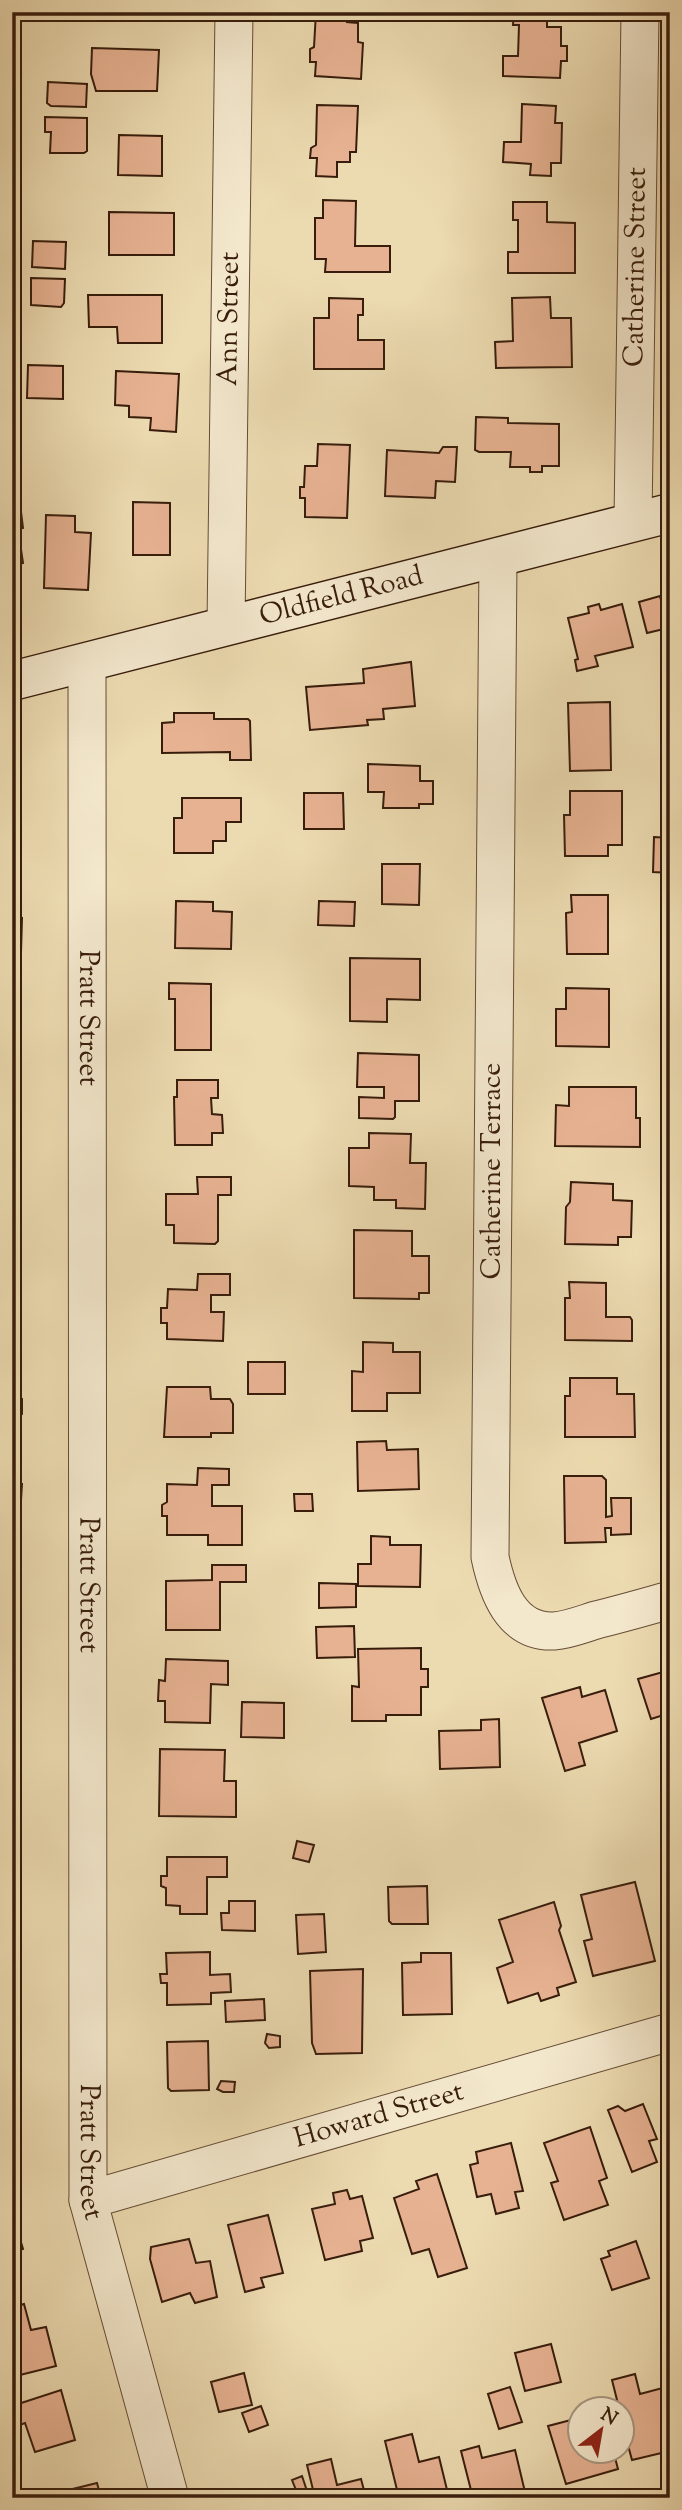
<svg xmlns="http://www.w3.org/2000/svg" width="682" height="2510" viewBox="0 0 682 2510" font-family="'Sorts Mill Goudy',serif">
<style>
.building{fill:#e7b292;stroke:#381d0c;stroke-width:2}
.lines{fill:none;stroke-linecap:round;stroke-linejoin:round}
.street-casing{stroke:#654c35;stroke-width:39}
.secondary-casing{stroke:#381d0c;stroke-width:41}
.street{stroke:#f3e7cc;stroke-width:37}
.secondary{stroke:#f3e7cc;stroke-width:38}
.labels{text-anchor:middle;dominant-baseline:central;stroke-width:6;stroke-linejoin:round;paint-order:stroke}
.street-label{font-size:28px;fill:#381d0c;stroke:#f3e7cc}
</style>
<rect width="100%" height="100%" fill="#ecdab0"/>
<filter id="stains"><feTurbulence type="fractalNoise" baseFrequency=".00286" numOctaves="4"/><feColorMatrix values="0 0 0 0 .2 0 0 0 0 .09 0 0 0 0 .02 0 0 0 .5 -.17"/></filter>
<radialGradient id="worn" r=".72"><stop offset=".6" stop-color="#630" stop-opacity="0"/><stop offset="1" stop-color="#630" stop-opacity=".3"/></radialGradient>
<path class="building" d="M316 12H348L347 22 358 23V42L363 43 361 79 315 76 316 62H310V49L314 47Z
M514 12H547V27H561V46H567V61H561L560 78 503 76V56H518L519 25H513Z
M92 48 159 50 157 91H96L91 74Z
M48 82 87 84 86 107 51 106 47 103Z
M522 104 556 106 555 123H562L561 163H551V176L530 175 531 164 503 162 504 142H521Z
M317 105 358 106 356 152H350V162H337V177L316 176 317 158H310L311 148 316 145Z
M45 117 87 118V151L84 153H50L51 132H45Z
M119 135 162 136V176L118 175Z
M323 200 356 201 355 246H390V272H325L326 259H315V218H323Z
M513 202H547V222L575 223V273H508V252H518V220H513Z
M109 212 174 213V255H109Z
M33 241 66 242 65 269 32 267Z
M12 245H20L19 283 12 282Z
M31 278 65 279 64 303 61 307 31 305Z
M88 295H162V343H118L117 327H89Z
M550 297 551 318H571L572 367 496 368 495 342 513 341 512 298Z
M329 298 363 299V315H358V340H384V369H314V318H329Z
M28 365 63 366V399L27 398Z
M116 371 179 374 176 432 150 430 151 418 129 417V406L115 405Z
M476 417 508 418V423L559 424V466H542V472H530V467H510L511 452H479L475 450Z
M318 444 350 445 347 518 305 517V498H300V487H304L305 466H317Z
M443 447H457L455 482 436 481 435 498 385 496 387 450 439 453Z
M133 502 170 503V555H133Z
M20 504 23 528 18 529 23 563 14 565 19 598 12 599V506Z
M46 515 75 516V532L91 533 88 590 44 588Z
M660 596 668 628 647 633 639 602Z
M599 604 601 610 622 604 633 647 595 656 598 666 577 671 575 660 578 659 568 618 589 613 588 607Z
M411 662 415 706 383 709 384 719 367 720 368 725 310 730 306 687 364 683 363 669Z
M610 702 611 770 570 771 568 703Z
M174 713H214V719H248L250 721 251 760H230V752L162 753V723L174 722Z
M368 764 420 766V781H433V804H419V808H383L384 792H368Z
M570 791H622V845H608V856H565L564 815H570Z
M304 793H343L344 829H304Z
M182 798H241V822H226V841H213V853H174V818H182Z
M654 837 670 838V873L653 872Z
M382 864H420L419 905 382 904Z
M571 895H608V954H567L566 913 572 912Z
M176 901 213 902V911L232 912 231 949 175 948Z
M319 901 355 902 354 926 318 925Z
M12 917 22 918 20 987 12 986Z
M350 958 420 959V1000L387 999V1022L350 1021Z
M169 983 211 984V1050H175V999H169Z
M566 988 609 989V1047L556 1046V1009H566Z
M358 1053 419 1055V1101H395V1117L393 1119 359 1118V1097L384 1098V1087H357Z
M177 1080H218V1098H211L212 1114 222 1115 223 1133H212V1145H175L174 1097H177Z
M569 1087H636V1118H640V1147L555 1146 556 1105 569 1106Z
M369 1133 411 1134 410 1163H426L425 1209 396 1208V1200H374V1187L349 1186V1148H369Z
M197 1177H231V1195H218V1241L215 1244 174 1243V1225H166V1194H198Z
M571 1182 613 1184V1200L632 1201 631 1237H618V1245L565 1244 566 1207 570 1202Z
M354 1230 412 1231V1256H429V1293H419V1299L354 1298Z
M198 1274H230V1295H211V1312H224L223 1341 167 1339V1323H161V1308H167L168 1289 197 1290Z
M569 1282 606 1283V1317H630L632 1320V1341L565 1340V1298H570Z
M363 1342 393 1343V1352H420V1393H387V1411H352V1371L363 1372Z
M248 1362H285V1394H248Z
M570 1378H617V1394H634L635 1437H565V1396H570Z
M12 1381H16V1399H22V1414L16 1415 15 1430H12Z
M167 1387H210L211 1399H230L233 1404V1433H211V1437H164Z
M386 1441 387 1450 418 1449 419 1489 358 1491 357 1442Z
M12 1464 16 1465V1484H22L21 1500H15V1514H12Z
M198 1468 229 1469V1485H212V1506H242V1545H208V1535H167V1516H162V1505L167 1502V1484L197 1485Z
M564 1476H602L606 1480V1517L612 1516 611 1498H631V1534L611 1535V1528H605L606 1542 565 1543Z
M294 1494H312L313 1511H295Z
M371 1536 390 1537V1545H421L420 1587 358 1586V1564H371Z
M212 1565H246V1582H220V1630H166V1581L212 1580Z
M319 1583 356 1584V1607L319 1608Z
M354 1626 355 1657 317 1658 316 1627Z
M421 1648V1669H428V1687H421V1715H386V1721H352V1686L359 1687 358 1649Z
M166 1659 228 1661V1685L211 1684 210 1723 165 1722V1701H158L159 1680 165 1681Z
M12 1664H21V1685H12Z
M670 1670V1713L651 1719 638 1679Z
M580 1687 582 1697 605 1690 617 1731 579 1743 585 1765 565 1771 542 1698Z
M242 1702 284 1703V1738L241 1737Z
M499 1719 500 1767 440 1769 439 1731 481 1730V1720Z
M160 1749 225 1750 224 1781H236V1817L159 1816Z
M297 1841 314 1845 309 1862 293 1858Z
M167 1857H227V1877H207V1914H180V1906L166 1905V1888L161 1886V1876H167Z
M635 1882 655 1961 593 1976 584 1941 592 1939 581 1895Z
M427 1886 428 1924H392L389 1921 388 1887Z
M229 1901H255V1931L222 1930 221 1913H229Z
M554 1902 561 1926 559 1930 576 1982 557 1988 559 1995 541 2001 538 1993 508 2003 497 1968 513 1962 499 1920Z
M324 1914 326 1952 298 1954 296 1915Z
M210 1952V1975L230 1974 231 1992 211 1993V2004L167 2005V1983H161L160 1974H167L166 1953Z
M421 1953H451L452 2014 403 2015 402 1963 421 1962Z
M363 1969 362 2053 316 2054 312 2043 310 1971Z
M264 1999 265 2020 226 2022 225 2001Z
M267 2034 280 2036V2047L269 2048 265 2043Z
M208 2041 209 2090 171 2091 168 2088 167 2042Z
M221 2081 235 2082 234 2092H223L217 2089Z
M12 2092H17L19 2147H12Z
M643 2104 657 2139 649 2141 657 2162 632 2172 608 2110 618 2106 625 2111Z
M590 2127 607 2178 599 2181 608 2205 564 2220 551 2183 558 2181 544 2143Z
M511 2143 523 2191 515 2192 519 2208 496 2214 491 2194 477 2197 470 2165 478 2163 476 2152Z
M437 2174 467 2268 438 2277 429 2249 412 2254 394 2198 419 2189 416 2181Z
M347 2190 350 2199 362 2196 373 2238 360 2241 362 2251 325 2260 312 2209 335 2204 333 2193Z
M12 2213 23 2249 12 2253Z
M268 2215 283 2273 261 2278 264 2287 245 2292 228 2225Z
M189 2239 196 2263 210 2261 217 2297 195 2303 190 2293 162 2302 150 2259 151 2247Z
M636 2241 649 2278 612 2290 601 2259 610 2256 608 2251Z
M24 2304 31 2330 46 2327 56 2366 12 2377V2307Z
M551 2344 561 2382 525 2391 515 2353Z
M244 2373 252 2405 219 2412 211 2382Z
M635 2374 640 2394 670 2386V2451L632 2460 622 2423V2408H619L612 2380Z
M510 2387 522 2422 499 2429 488 2394Z
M61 2390 75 2440 35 2452 25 2423 14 2427 12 2406Z
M261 2406 268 2425 249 2432 242 2413Z
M571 2420 575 2434 580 2432V2450H613L618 2469 566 2484 548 2426Z
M412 2434 419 2462 439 2457 449 2498H399L385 2441Z
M479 2446 482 2458 515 2450 525 2492 502 2498H473L461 2451Z
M331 2459 337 2485 361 2479 366 2498H315L307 2465Z
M302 2476 307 2491 298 2495 292 2480Z
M97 2483 101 2498H36Z"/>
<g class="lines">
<g class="street-casing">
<g id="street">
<path id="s1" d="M633 521 640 12"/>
<path d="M498 557 490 1557C497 1590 511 1633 554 1631 568 1630 583 1624 596 1620 621 1614 645 1607 670 1600"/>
<path id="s2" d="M226 625 234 12"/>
<path id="s3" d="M87 663 88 2200 170 2498"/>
<path id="s4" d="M88 2200 670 2032"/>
</g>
</g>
<g class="secondary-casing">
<g id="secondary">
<path id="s5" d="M12 681 670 513"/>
</g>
</g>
<use href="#street" class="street"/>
<use href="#secondary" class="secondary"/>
</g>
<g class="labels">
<g class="street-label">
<text stroke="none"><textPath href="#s1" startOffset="254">Catherine Street</textPath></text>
<text stroke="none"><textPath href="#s2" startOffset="306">Ann Street</textPath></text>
<text stroke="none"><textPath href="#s5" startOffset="340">Oldfield Road</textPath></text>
<text stroke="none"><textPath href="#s3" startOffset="355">Pratt Street</textPath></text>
<text transform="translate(493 1171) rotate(-90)">Catherine Terrace</text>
<text stroke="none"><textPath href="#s3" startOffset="922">Pratt Street</textPath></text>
<text stroke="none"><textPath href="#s4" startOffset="303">Howard Street</textPath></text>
<text stroke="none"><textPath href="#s3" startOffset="1489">Pratt Street</textPath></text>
</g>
</g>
<rect width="682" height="2510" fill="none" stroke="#ecdab0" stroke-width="42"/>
<rect x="14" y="14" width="654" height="2482" fill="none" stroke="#381d0c" stroke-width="3.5"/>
<rect x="21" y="21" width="640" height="2468" fill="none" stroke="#381d0c" stroke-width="2"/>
<g transform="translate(601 2430) rotate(31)"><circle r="33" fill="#f3e7cc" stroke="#a8967f" stroke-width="2"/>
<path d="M0-5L12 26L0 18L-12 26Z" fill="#8f2418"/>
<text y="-10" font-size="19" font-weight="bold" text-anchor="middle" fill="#381d0c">N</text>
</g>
<rect width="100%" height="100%" filter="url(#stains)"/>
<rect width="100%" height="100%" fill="url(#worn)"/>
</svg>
